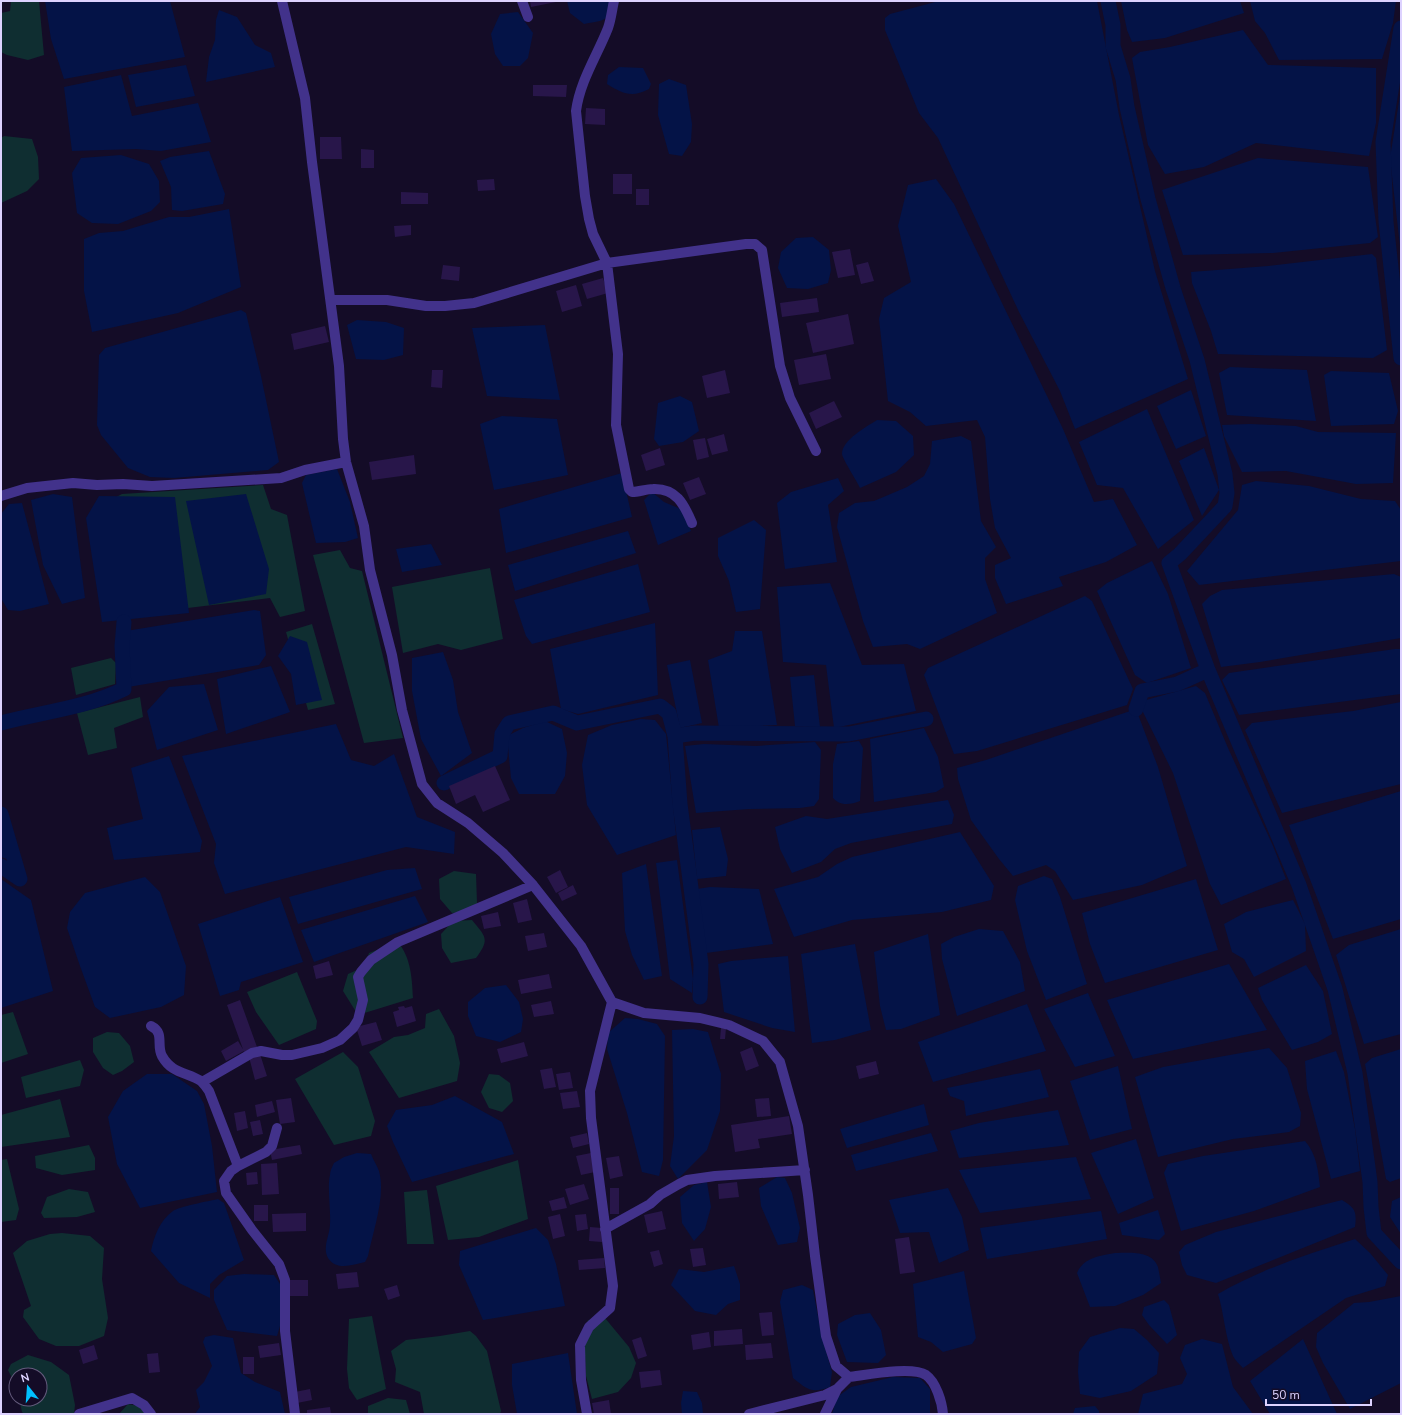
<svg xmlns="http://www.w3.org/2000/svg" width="1402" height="1415" viewBox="0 0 1402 1415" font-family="'Nunito Sans',sans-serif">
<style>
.green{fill:#0f2e31}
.water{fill:#041347}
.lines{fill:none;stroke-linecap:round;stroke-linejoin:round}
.canal{stroke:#041347;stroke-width:15}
.building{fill:#28164a}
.minor{stroke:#42328b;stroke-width:10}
</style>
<rect width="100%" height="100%" fill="#140c27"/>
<path class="green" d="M11 1H39L44 55 28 60 7 55 1 52V13L10 11Z
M4 136 32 139 38 157 39 179 27 191 1 203V138Z
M263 485 271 509 287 515 305 611 280 617 270 598 163 611 99 506 122 494Z
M340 550 350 568 362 571 403 738 364 743 313 555Z
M490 568 503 639 461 650 438 644 403 653 392 587Z
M312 624 335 704 308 710 286 632Z
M111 658 116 663 115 684 76 695 71 668Z
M140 697 143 717 114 728 117 748 88 755 77 713Z
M454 871 476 874 477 903 471 912 452 913 440 899 439 879Z
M472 920C486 937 490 939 476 958L451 963 442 948 441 934 453 921Z
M398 942C411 958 412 978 413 998L358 1015 343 991 348 974 364 967 369 953Z
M297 972 317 1021 316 1029 279 1045 256 1012 247 992Z
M439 1009 454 1036 460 1063 457 1081 399 1098 369 1052 394 1037 408 1035 425 1028 426 1014Z
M13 1012 28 1054 1 1063V1015Z
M107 1032 119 1033 130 1046 134 1062 122 1071 113 1075 103 1068 93 1052V1038Z
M343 1052 358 1067 375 1121 371 1136 334 1145 295 1079Z
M80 1060 84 1070 80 1086 26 1098 21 1077Z
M489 1074 499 1075 510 1083 513 1101 502 1112 489 1108 481 1092Z
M60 1099 70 1137 1 1147V1115Z
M89 1145 95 1158V1170L62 1175 36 1168 35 1156Z
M7 1159 19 1209 16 1220 1 1222V1160Z
M518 1160 528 1219 479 1237 448 1240 436 1186Z
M69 1189 88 1192 95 1212 77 1217 44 1218 41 1213 47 1197Z
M427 1190 434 1244H407L404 1192Z
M62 1233 90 1236 104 1248 102 1279 108 1318 104 1336 79 1346H56L39 1339 23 1317 24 1310 31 1306 13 1253 27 1241 50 1234Z
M372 1316 386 1389 357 1400 349 1388 347 1369 349 1319Z
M605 1318 629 1347 636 1363 631 1378 618 1392 592 1399 586 1376 584 1335 588 1320Z
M470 1331 476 1336 487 1351 501 1411 500 1414H424L420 1392 395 1382 396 1369 391 1351 406 1340 440 1336Z
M28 1355 51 1362 69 1375 75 1405 74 1414H24L22 1412 19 1399H40V1375H16V1386L8 1370 11 1364Z
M388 1398 406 1400 410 1414H368V1406Z
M128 1404 139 1406 145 1414H119Z"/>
<path class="water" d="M45 1H170L185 57 64 79 51 39Z
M567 1H613C608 23 604 20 584 24L570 13Z
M939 1H1097L1119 115 1155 271 1188 379 1075 429 1060 391 1019 312 938 138 919 113 885 30V18L890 14Z
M1121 1H1240L1244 13 1165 38 1132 42 1127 30Z
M1250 1H1396L1393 23 1382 59 1279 60 1265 33 1255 21Z
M219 10 237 17 255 45 271 53 275 67 206 82 209 57 215 40 216 20Z
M518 12 533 33 528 58 520 66H503L495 54 491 34 500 14Z
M1243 30 1268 65 1376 68V123L1369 156 1256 143 1204 167 1165 174 1148 145 1132 58 1140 52 1170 47Z
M186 65 195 96 136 107 128 75Z
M619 67 643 68 651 84 649 89C632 98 623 94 607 84L608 75Z
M121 75 132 116 198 103 211 142 161 151 136 149 72 151 64 87Z
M669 79 686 85 692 124 691 142 682 156 669 154 658 115 659 84Z
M1401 89V255L1390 158Z
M209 151 225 194 223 204 182 211 172 210 171 187 160 161 170 157Z
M121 155 149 164 159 181 160 202 151 211 118 224 92 223 77 213 72 173 81 158Z
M1258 158 1368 167 1378 237 1370 243 1273 253 1183 255 1162 190Z
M936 179 954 204 1063 429 1094 502 1113 499 1137 545 1106 562 1059 577 1063 586 1006 604 995 578V565L1011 558 995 528 990 499 985 437 977 420 926 426 910 412 888 401 879 319 884 298 911 282 898 226 908 185Z
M229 209 241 287 178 313 92 332 84 291V239L99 233 123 231 169 217H189Z
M813 237 829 250 831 270 828 283 808 289 787 288 778 268 781 252 796 238Z
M1372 254 1376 258 1387 350 1373 358 1218 354 1211 331 1192 283 1191 272 1268 266Z
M241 310 246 313 261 376 279 462 268 470 174 478 150 477 128 468 101 435 97 425 99 355 105 348Z
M357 320 386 322 404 328 403 355 384 360 356 359 347 325Z
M545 325 560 400 487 396 472 328Z
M1230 367 1307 370 1316 421 1227 415 1219 373Z
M1331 371 1389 373 1398 411 1394 424 1331 426 1324 375Z
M1191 390 1206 436 1176 449 1157 406Z
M680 396 692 402 699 431 683 442 659 446 654 439 658 403Z
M1147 409 1194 520 1158 549 1123 488 1097 485 1079 442Z
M502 416 557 419 568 475 494 490 480 424Z
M877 420 896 421 913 436 914 455 896 472 860 488C857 481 843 460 842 454 842 440 866 427 877 420Z
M1250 424 1296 426 1318 432 1396 433 1393 483 1356 484 1286 471 1242 472 1224 436 1222 425Z
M961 436 971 441 981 521 996 547 985 558V579L997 613 920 649 907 644 873 647 863 621 837 527 839 513 855 503 874 501 907 487 924 476 930 464 932 441Z
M1204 448 1219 490 1202 516 1179 461Z
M337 469 350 502 358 538 345 542 316 543 302 483 306 475Z
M622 473 632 517 506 553 499 509Z
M838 478 844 491 828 505 837 562 785 569 777 503 791 492Z
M1256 481 1309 486 1361 499 1395 501 1401 510V561L1199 585 1187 571 1238 510 1242 485Z
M652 492 664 502 683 510 691 531 658 545 644 500Z
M53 494 72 497 85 598 62 604 43 565 31 500Z
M246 494 269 569 266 594 209 605 186 501Z
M99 496 175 497 189 613 102 622 86 518Z
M22 503 49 604 20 611 8 610 2 600 1 514 9 504Z
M754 520 766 530 760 609 736 612 729 581 718 556V538Z
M628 531 636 553 515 591 508 565Z
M431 544 442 565 402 572 396 549Z
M1152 561 1168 594 1191 668 1147 683 1135 675 1097 591 1107 583Z
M638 564 650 612 532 644 526 636 514 600Z
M1394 574 1401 577V638L1260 662 1221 667 1202 604 1210 596 1222 590Z
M830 583 862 665 904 664 916 711 834 728 826 665 783 662 777 587Z
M1085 596 1092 601 1133 689 1127 705 977 751 954 754 924 675 928 668Z
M254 610 260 611 266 655 259 665 128 687 126 631Z
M655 623 658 695 578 714 561 709 550 649Z
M735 631H762L777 725 719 728 708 660 732 651Z
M290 636 307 642 322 700 296 705 291 674 278 656Z
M1395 649H1401V694L1239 715 1222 680 1229 673Z
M443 652 453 680 458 712 472 753 441 776 421 739 412 691V658Z
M690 660 702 723 680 728 667 665Z
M271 666 290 712 226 734 217 679Z
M814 675 820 727 795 726 790 677Z
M204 684 218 730 157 750 147 711 169 687Z
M1196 686 1205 693 1228 748 1273 846 1286 879 1221 905 1210 884 1173 773 1142 710 1146 700Z
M1401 702V784L1282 813 1245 730 1252 723 1353 711Z
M1136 709 1158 767 1187 866 1142 885 1073 900 1055 871 1046 865 1013 876 999 859 971 820 958 779 957 768 986 760Z
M641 719 655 720 666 734 676 835 617 855 587 805 582 765 588 735 612 725Z
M545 721 562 729 567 753 565 776 555 794H519L511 778 507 736 523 728Z
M336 724 351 760 374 766 394 754 417 817 455 832 454 854 406 847 225 894 214 863 216 844 182 756Z
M924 728 938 757 944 787 936 792 874 802 870 739Z
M859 741 863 748 860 801C850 805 840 806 833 798V764L837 744Z
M815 742 821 750 819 799 814 806 800 808 749 809 696 813 685 746 704 744 756 746Z
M169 756 202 841 200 852 114 860 107 828 143 819 131 768Z
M1401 791V919L1333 939 1289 825Z
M948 800 954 815 952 824 851 843 835 849 821 862 792 873 780 849 775 827 806 816 827 819Z
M1 825 9 845 7 859 1 857Z
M720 827 728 859 726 876 697 879 692 830Z
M960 832 994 886 991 900 942 912 852 920 794 937 774 889 818 877 837 864 852 857Z
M677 860 693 979 692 993 670 979 656 863Z
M646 864 662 976 644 980 632 955 625 931 622 873Z
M415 868 422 889 298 924 289 897 387 870Z
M1044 876 1052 879 1060 897 1087 984 1046 1000 1027 951 1015 900 1018 886Z
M145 877 160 892 186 966 184 995 161 1007 110 1018 95 1007 80 966 67 928 70 912 85 893Z
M1 879 31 900 53 991 1 1008Z
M1196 879 1218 950 1105 983 1090 944 1082 913Z
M710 887 759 889 773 944 706 953 697 889Z
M415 896 428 922 314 962 301 930Z
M280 897 303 962 241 982 239 990 220 996 198 924Z
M1293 900 1305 924 1306 951 1254 977 1244 959 1232 952 1224 924 1246 912Z
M979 929 1003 931 1020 962 1025 991 957 1016 942 959 941 944 954 937Z
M1401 929V1034L1364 1044 1336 955 1349 945Z
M928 934 940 1015 901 1029 886 1030 880 1006 874 952Z
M855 944 871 1030 835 1040 812 1043 801 954Z
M788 956 795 1032 772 1028 724 1012 718 964 731 961Z
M1229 964 1267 1030 1133 1059 1107 1000Z
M1306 965 1323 991 1332 1034 1318 1042 1292 1050 1262 1000 1258 988Z
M506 985 519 1002 523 1019 521 1032 500 1042 476 1036 468 1016V1002L485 988Z
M1088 993 1115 1056 1075 1067 1044 1009Z
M1027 1004 1046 1051 933 1082 918 1042Z
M625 1018 638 1019 657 1024 665 1036 663 1160 659 1176 642 1172 627 1113 607 1049 608 1033Z
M693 1029 708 1032 721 1074 720 1111 707 1150 678 1179 670 1166 674 1136 672 1030Z
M1269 1048 1287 1068 1301 1113 1300 1126 1289 1132 1233 1139 1158 1157 1135 1077 1163 1067Z
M1401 1049V1178L1390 1182 1386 1179 1365 1064 1372 1058Z
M1336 1051 1344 1072 1355 1129 1360 1171 1331 1179 1307 1089 1305 1061Z
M1118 1066 1132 1129 1090 1140 1070 1081Z
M1040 1069 1049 1097 966 1116 964 1101 950 1096 947 1088Z
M147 1074H172L197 1091 204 1104 212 1146 217 1192 140 1208 117 1164 108 1117 123 1091Z
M455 1096 502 1122 514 1154 412 1182 393 1142 387 1126 396 1110 432 1105Z
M924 1104 929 1125 847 1148 840 1129Z
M1058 1110 1069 1145 959 1158 950 1131 979 1123Z
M931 1133 938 1151 856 1171 851 1155Z
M1136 1139 1154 1198 1118 1214 1091 1153Z
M1305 1141C1317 1155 1318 1170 1320 1187L1254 1211 1181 1231 1164 1173 1168 1164 1203 1156Z
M357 1153 371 1154C373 1160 377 1165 379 1171 386 1196 373 1231 368 1256L365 1262C353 1265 336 1271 328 1258 322 1247 330 1235 330 1224 331 1210 327 1187 330 1175 330 1171 332 1167 334 1163L344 1157Z
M1076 1157 1091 1199 980 1213 959 1170Z
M777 1177 785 1178 792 1193 800 1228 797 1242 778 1245 761 1206 759 1188Z
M707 1182 711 1207 705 1229 694 1241 682 1223 680 1197 694 1185Z
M948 1188 962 1217 969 1250 939 1263 929 1232 900 1233 889 1200Z
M1401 1197V1234L1390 1217 1392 1201Z
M218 1199 224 1203 244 1260 219 1275 210 1284V1298L179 1283 151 1251C154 1236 160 1220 173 1211 178 1207 209 1201 218 1199Z
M1342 1200C1355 1208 1357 1211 1355 1227L1216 1283 1187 1275 1182 1265 1179 1252 1185 1245 1216 1232Z
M1158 1210 1165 1234 1159 1240 1122 1235 1119 1223Z
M1101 1211 1107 1239 987 1259 980 1228Z
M536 1228 548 1240 556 1264 565 1306 483 1320 459 1265 460 1251Z
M1355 1239 1370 1253 1388 1275 1385 1286 1346 1298 1243 1368C1239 1364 1235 1360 1233 1356 1225 1337 1224 1313 1218 1294 1261 1269 1308 1254 1355 1239Z
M1115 1253C1129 1253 1152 1250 1158 1267 1159 1272 1160 1277 1161 1283L1143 1295 1115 1306 1090 1307 1077 1273C1084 1257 1100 1256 1115 1253Z
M734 1266 740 1284V1300L728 1304 716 1315 695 1311 671 1285 679 1269 704 1272Z
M964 1271 976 1338 972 1344 943 1352 931 1342 918 1337 913 1284Z
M244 1274 274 1275 282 1287 280 1326 277 1336 227 1330 214 1300V1290L227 1276Z
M802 1285 813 1290 822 1337 832 1372 830 1387C811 1394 807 1389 793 1378L780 1302 783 1290Z
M1401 1296V1383L1350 1409 1323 1363 1316 1347 1317 1333 1354 1303 1369 1302Z
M1164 1300 1169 1305 1177 1335 1167 1344 1149 1325 1142 1315 1144 1307Z
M870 1313 881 1330 886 1355 878 1363 847 1362 837 1335 838 1324 855 1315Z
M1120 1328 1134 1329 1147 1340 1159 1353 1157 1374 1131 1391 1100 1398 1080 1394 1078 1372 1079 1352 1090 1337Z
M214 1335 233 1338 241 1373 255 1382 280 1392 285 1414H195L200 1407 196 1390 204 1382 212 1366 203 1342 205 1337Z
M1202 1339 1222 1344 1233 1387 1253 1414H1138L1143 1394 1182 1384 1187 1374 1180 1358 1185 1345Z
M1303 1339 1337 1414H1270L1250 1381Z
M568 1353 577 1414H517L512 1385V1364Z
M893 1377 920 1378 930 1389V1414H832L837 1397 851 1387Z
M683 1391 697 1392 702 1403 703 1414H682L681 1403Z
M1095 1406 1099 1411V1414H1073L1075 1408Z"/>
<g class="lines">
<path class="canal" d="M1108 1 1113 25V46L1123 79 1127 107 1148 199 1173 288 1197 360 1225 474 1227 493 1225 506 1180 554 1169 563 1208 670 1299 885 1335 989 1355 1073 1370 1182 1371 1207 1374 1233 1401 1262
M1401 28 1383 142 1386 222 1401 358
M1136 709 1142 691 1177 684 1208 670
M1 723C42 712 86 708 124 689L122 646 124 622
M675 736 695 733 849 734 926 719
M444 783 500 756 502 734 509 723 553 713 577 723 660 706 669 713 675 736 680 804 701 964 700 997
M1 814 20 879 1 866"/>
</g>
<path class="building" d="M530 1H556V2L531 7Z
M533 85H567L566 97 533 96Z
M586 108 605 109V125L585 124Z
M320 137H341L342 159H320Z
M361 149 374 150V168H361Z
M613 174H632V194H613Z
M494 179 495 190 478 191 477 180Z
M636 189H649V205H636Z
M401 192 428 193V204H401Z
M411 225V235L395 237 394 226Z
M850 249 855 275 838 278 832 252Z
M868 262 874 281 861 284 856 265Z
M443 265 460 267 459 281 441 279Z
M603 278 608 293 587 299 582 284Z
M576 285 582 306 562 312 556 291Z
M817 298 819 312 782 317 780 303Z
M848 314 854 344 813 353 806 323Z
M325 326 329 342 294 350 291 334Z
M826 354 831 379 799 385 794 360Z
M432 370H443L442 388 431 387Z
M725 370 730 393 707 398 702 376Z
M834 401 842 417 816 429 809 413Z
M724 434 728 451 712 455 707 439Z
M705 438 709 457 697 460 693 440Z
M660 448 665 465 646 471 641 455Z
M414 455 416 474 372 480 369 462Z
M699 477 706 494 690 500 683 483Z
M495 766 510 800 483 812 475 795 456 804 449 786Z
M560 870 568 887 556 893 547 877Z
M573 885 577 894 562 901 558 893Z
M527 899 532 920 518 923 513 903Z
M498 912 501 926 484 929 481 916Z
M544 933 547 947 528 951 525 936Z
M329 961 333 975 316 979 313 966Z
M549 974 552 988 521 994 518 980Z
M240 1000 257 1047 244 1052 227 1005Z
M551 1001 554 1014 534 1017 531 1005Z
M404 1006 405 1008 412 1006 416 1021 397 1027 393 1012 399 1010 398 1007Z
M376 1022 382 1040 362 1046 356 1027Z
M721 1028H726L725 1039H720Z
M238 1041 244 1051 226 1061 221 1051Z
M524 1042 528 1056 501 1063 497 1049Z
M752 1047 759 1066 746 1071 740 1052Z
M260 1054 267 1076 255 1080 249 1057Z
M876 1061 879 1074 859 1079 856 1066Z
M552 1068 556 1087 544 1089 540 1070Z
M570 1072 573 1088 559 1090 556 1074Z
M577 1091 580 1107 563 1109 560 1093Z
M291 1098 295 1122 280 1124 276 1100Z
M769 1098 771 1116 757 1117 755 1099Z
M272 1101 275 1112 257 1117 255 1105Z
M245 1111 248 1128 237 1131 234 1113Z
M789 1116 792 1134 758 1139 760 1148 735 1152 731 1125Z
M260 1120 263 1134 253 1136 250 1122Z
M587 1133 589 1144 573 1148 570 1137Z
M300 1145 302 1154 272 1160 270 1150Z
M591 1153 595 1172 581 1175 576 1156Z
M619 1156 623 1176 610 1179 606 1158Z
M277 1163 279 1194 262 1195 261 1164Z
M257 1172 258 1184 247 1185 246 1173Z
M737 1182 739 1197 719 1199 718 1184Z
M584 1184 589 1199 570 1205 565 1189Z
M610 1188H619V1214H610Z
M564 1197 567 1208 552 1211 549 1201Z
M254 1205H268V1221H254Z
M662 1211 666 1229 648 1233 644 1215Z
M306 1213V1231L273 1232 272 1214Z
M560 1214 565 1236 553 1239 548 1217Z
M586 1214 588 1229 577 1231 575 1215Z
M590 1227 602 1228V1242L589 1241Z
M909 1237 915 1272 900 1274 895 1239Z
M703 1248 706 1265 693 1267 690 1249Z
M659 1250 663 1264 654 1267 650 1252Z
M604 1258 605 1268 579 1270 578 1260Z
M357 1272 359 1287 338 1289 336 1274Z
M289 1280H308V1296H288Z
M397 1285 400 1296 388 1300 384 1289Z
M772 1312 774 1335 762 1336 759 1313Z
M742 1329 743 1344 714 1346V1331Z
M709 1332 711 1347 693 1350 691 1335Z
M641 1337 647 1356 638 1359 632 1340Z
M279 1343 281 1355 260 1358 258 1346Z
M771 1343 773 1358 746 1360 745 1345Z
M94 1345 98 1359 83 1364 79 1350Z
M158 1353 160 1372 149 1373 147 1354Z
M243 1357H254V1374H243Z
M660 1370 662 1385 641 1388 639 1372Z
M310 1389 312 1400 297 1403 295 1392Z
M609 1400 611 1414H594L592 1403Z
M330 1407 331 1414H307V1410Z"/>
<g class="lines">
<path class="minor" d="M282 1 305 98 312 162 339 366 343 439 346 462 364 526 370 570 392 655 402 710 422 784 437 803 468 823 503 853 533 885 581 946 612 1002 644 1013 700 1018 729 1025 763 1041 780 1062 798 1126 808 1195 815 1256 826 1336 836 1366 849 1377C866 1375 912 1366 926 1375 936 1382 942 1402 943 1414
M522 1 528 17
M614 1C612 10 611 20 608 28 597 56 580 81 576 111L585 196 589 219 593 234 607 263 618 354 616 425 629 489 632 492C639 492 646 489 653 489 676 488 684 504 692 523
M331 300H387L426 306H445L474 303 607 263 746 244H755L762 250 780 366 790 398 816 451
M1 496 27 488 73 483 97 485 123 484 152 486 281 478 305 470 346 462
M151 1026C165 1033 156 1045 162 1056 172 1074 187 1072 201 1081 204 1084 207 1088 209 1091L238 1166
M202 1082 252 1053 261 1051 282 1055H292L322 1048 340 1040 353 1028 358 1020 363 1000 358 977 361 972 371 960 398 942 533 885
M277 1128 272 1146 266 1152 238 1166 231 1171 224 1181 226 1193 252 1230 279 1264 285 1280V1331L295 1414
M605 1229 650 1204 660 1195 679 1184 687 1180 715 1176 805 1170
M79 1414 132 1398 144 1405 151 1414
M587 1414 581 1380 580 1345 589 1327 610 1308 613 1286 591 1118 590 1091 612 1002
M749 1414 825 1395 837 1389 849 1377
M825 1414 837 1389"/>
</g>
<rect width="1402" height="1415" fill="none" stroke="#ddd2ff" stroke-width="4"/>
<g transform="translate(28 1387) rotate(343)"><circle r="19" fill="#140c27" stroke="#645b7d"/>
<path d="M0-3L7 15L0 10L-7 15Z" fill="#00c0fd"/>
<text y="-6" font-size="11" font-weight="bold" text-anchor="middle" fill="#ddd2ff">N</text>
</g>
<path d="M1266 1399v6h105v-6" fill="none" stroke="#ddd2ff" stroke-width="2"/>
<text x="1272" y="1399" font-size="12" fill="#ddd2ff" stroke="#140c27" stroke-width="3" paint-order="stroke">50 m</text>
</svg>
